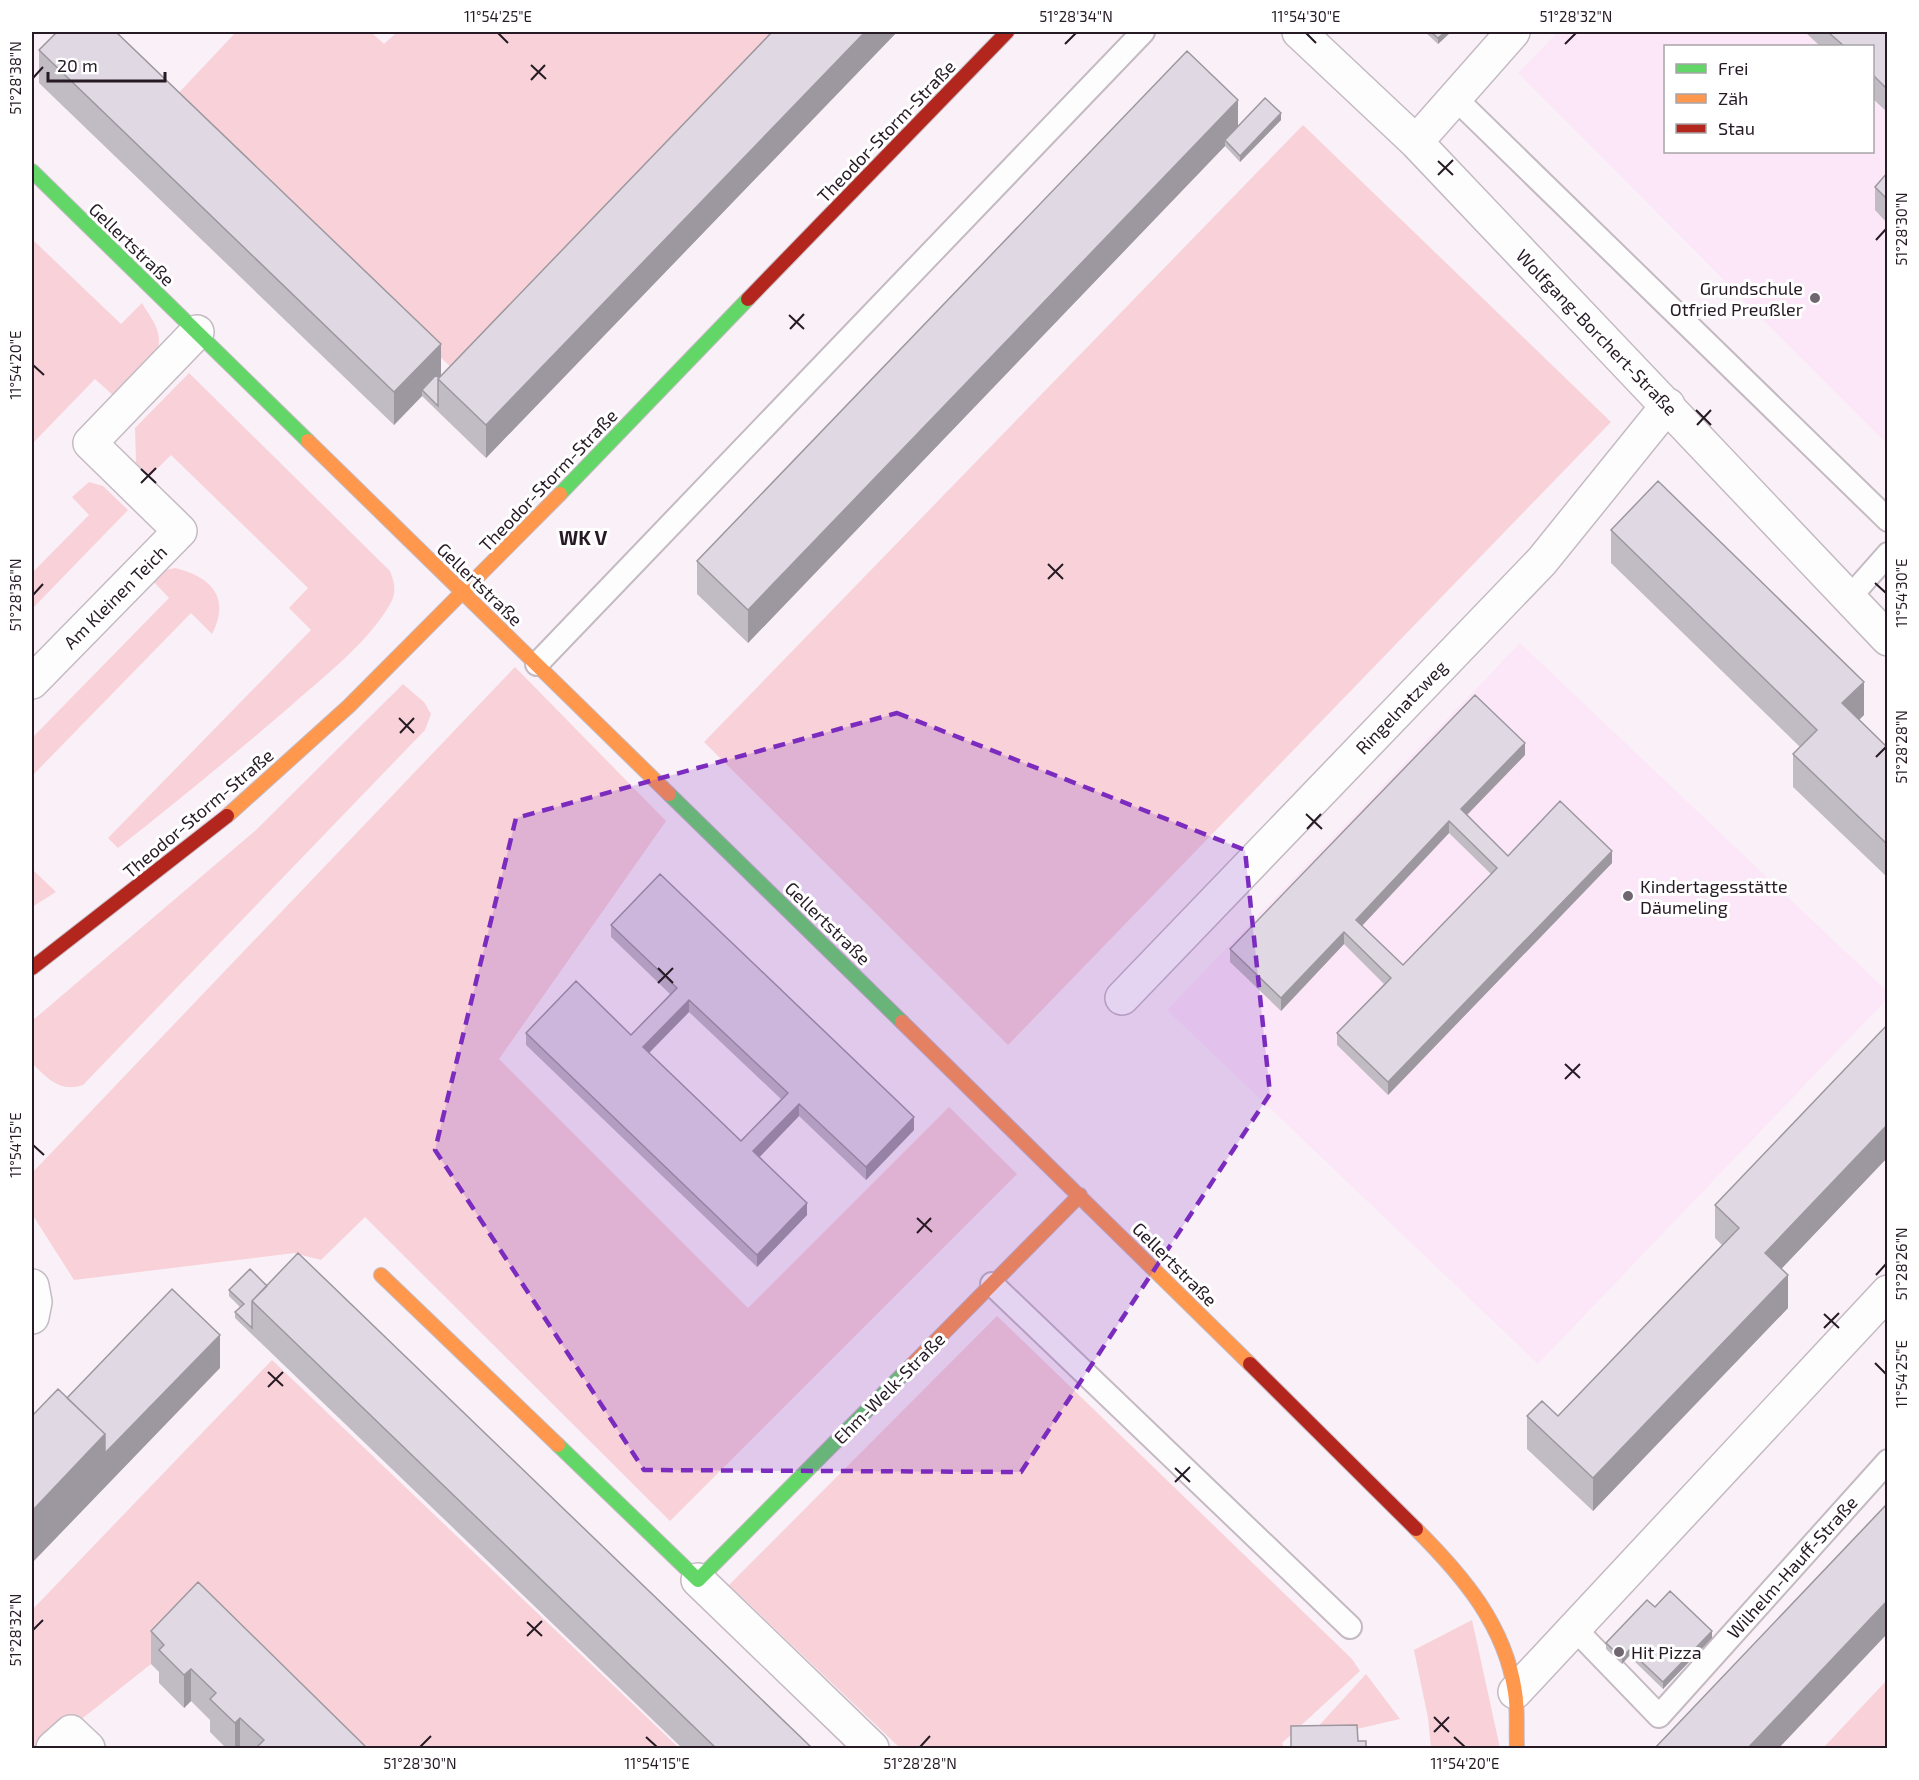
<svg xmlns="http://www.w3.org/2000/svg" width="1919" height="1780" viewBox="0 0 1919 1780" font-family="'Exo 2',sans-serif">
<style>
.built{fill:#fce7f8;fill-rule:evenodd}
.green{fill:#f8d2d8}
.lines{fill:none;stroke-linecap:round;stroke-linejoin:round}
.lane-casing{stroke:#c4bac2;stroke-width:26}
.street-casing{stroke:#c4bac2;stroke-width:36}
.fast-casing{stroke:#c4bac2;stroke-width:16}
.slow-casing{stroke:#c4bac2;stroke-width:16}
.jam-casing{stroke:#c4bac2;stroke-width:16}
.lane{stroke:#fefdfe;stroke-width:22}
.street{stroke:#fefdfe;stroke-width:33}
.fast{stroke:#63d668;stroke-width:14}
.slow{stroke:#ff974d;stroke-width:14}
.jam{stroke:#b3261e;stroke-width:14}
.wall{fill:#c1bbc3;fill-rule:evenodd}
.shaded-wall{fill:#9d989f}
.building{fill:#e0d9e3;stroke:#9d989f;stroke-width:1.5;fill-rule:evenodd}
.marked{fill:#7b2cbf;fill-opacity:0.2;stroke:#7b2cbf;stroke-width:4.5;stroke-dasharray:12 8;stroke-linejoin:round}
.ticks{fill:none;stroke:#261b25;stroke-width:2}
.poi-dot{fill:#70666f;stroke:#fff;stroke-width:2}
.labels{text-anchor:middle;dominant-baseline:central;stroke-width:6;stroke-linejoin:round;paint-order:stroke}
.street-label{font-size:18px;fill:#261b25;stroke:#fff}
.poi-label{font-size:18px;fill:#261b25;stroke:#fff;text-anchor:start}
.neighbourhood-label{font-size:20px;font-weight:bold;fill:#261b25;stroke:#fff}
.neatline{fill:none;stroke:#261b25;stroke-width:2}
.ticks-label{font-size:15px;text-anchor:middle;fill:#261b25}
</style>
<rect width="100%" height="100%" fill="#faf0f8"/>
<path class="built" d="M1558 32H1887V444L1518 73ZM1666 46H1872V152H1666Z
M1520 643 1888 992 1887 999 1538 1364 1167 1010Z"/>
<path class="green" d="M236 32H371L384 44 397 32H789L459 375 173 99Z
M1303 125 1611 422 1008 1045 704 742Z
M32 239 121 324 142 303C147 312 156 323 158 333 165 360 133 381 116 398L95 379 32 444Z
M189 373 390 571C395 584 397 593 389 606 366 644 327 674 294 703 236 753 178 801 118 848L108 838 311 630 289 608 308 588 171 455 149 477 136 463 135 428Z
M89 482 103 486 128 510 32 609V573L89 515 72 497Z
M175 568C211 577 231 597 212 634L191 613 32 776V738L169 598 152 580 161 571Z
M515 667 666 821 499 1059 748 1308 949 1107 1017 1174 670 1521 365 1217 321 1260 294 1253 74 1280 32 1214V1173Z
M403 684 424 702 431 714 425 730 83 1085C60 1093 47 1078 32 1063V1021L256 830Z
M32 869 56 892 32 907Z
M997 1316 1352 1659 1360 1671 1282 1743 1284 1748H900L729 1585Z
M272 1360 679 1748H334L198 1615 151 1664 45 1748H32V1610Z
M1472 1620 1500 1748H1431L1428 1718 1414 1650Z
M1366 1674 1400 1719 1305 1741Z
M1887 1680V1748H1823Z"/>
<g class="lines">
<g class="lane-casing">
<path id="lane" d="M1455 98 1888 520
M1850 597 1888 554
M537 664 1143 32
M992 1284 1350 1627
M1574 1628 1659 1716 1888 1461"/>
</g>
<g class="street-casing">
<path id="street" d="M1299 32 1416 142 1888 639
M1416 142 1513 32
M32 682 180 531 90 443 197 332
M1122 998 1542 561 1668 405
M32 1286 35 1302 32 1317
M698 1580 872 1748
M1515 1692 1888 1292
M53 1748 71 1732 88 1748"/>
</g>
<g class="fast-casing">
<path id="fast" d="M32 171 308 441
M560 494 748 299
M669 794 902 1022
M558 1445 698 1580 905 1372"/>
</g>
<g class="slow-casing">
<path id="slow" d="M308 441 669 794
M227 816 349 706 560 494
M902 1022 1250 1364
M381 1275 558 1445
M905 1372 1080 1195
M1416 1529C1463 1576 1505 1625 1515 1692 1518 1710 1516 1730 1517 1748"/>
</g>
<g class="jam-casing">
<path id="jam" d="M748 299 1007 32
M32 968 227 816
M1250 1364 1416 1529"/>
</g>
<use href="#lane" class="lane"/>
<use href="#street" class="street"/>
<use href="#fast" class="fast"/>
<use href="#slow" class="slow"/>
<use href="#jam" class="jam"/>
</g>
<path class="wall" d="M772 32H897L486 458 422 396 394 425 39 83V50L441 376Z
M1425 32H1451L1438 44Z
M1805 32H1887V112L1872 98V46H1820Z
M1281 120 1240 162 1225 146 748 643 697 594V561L1238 127Z
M1887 173V223L1875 210V187Z
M1611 530 1864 715 1859 720 1887 747V877L1793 787V754L1800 747 1611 563Z
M1525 755 1467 815 1508 856 1612 863 1388 1095 1337 1045V1033L1384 984 1344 944 1281 1011 1230 962V949ZM1449 833 1491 874 1403 965 1362 926Z
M611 925 914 1130 866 1180 799 1116 759 1157 807 1215 757 1267 526 1045V1033L631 1035 670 994 611 937ZM689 1012 781 1099 741 1141 649 1053Z
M1887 1158 1781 1269 1788 1308 1593 1511 1527 1449V1416H1558L1722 1245 1715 1238V1205Z
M267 1286 813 1749H683L235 1318V1312L240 1307 229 1296V1290Z
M1655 1607 1712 1638 1663 1689 1629 1656 1622 1664 1606 1649V1643Z
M151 1631 368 1749H227L210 1732V1720L191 1701 184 1708 159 1683V1672L151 1664Z"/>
<path class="shaded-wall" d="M865 32H897L486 458V425Z
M1445 32H1451L1438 44V38Z
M1238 100V133L1225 140V146L748 643V610Z
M1281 113V120L1240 162V156Z
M441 344V377L422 390V396L394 425V392Z
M1864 682V715L1842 736V703Z
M1525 743V755L1461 821V809Z
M1449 821V833L1356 932V920Z
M1612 851V863L1388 1095V1082Z
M1344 932V944L1281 1011V998Z
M689 1000V1012L643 1059V1047Z
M799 1104V1116L753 1164V1151Z
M914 1117V1130L866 1180V1167Z
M1887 1125V1158L1765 1286V1253Z
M807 1203V1215L757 1267V1255Z
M1788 1275V1308L1593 1511V1478Z
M220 1335V1368L32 1563V1511L105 1434Z
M1887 1601V1634L1778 1749H1747Z
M1712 1631V1638L1663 1689V1682Z
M1629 1650V1656L1622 1664V1658Z
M191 1669V1701L184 1708V1675Z
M240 1718V1749H235V1723Z"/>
<path class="building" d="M57 32H116L441 344 394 392 39 50Z
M772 32H865L486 425 438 379Z
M1431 32H1445L1438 38Z
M1828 32H1887V89L1872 74V46H1844Z
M1187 51 1238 100 748 610 697 561Z
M1265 98 1281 113 1240 156 1225 140Z
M1887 173V199L1875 187Z
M436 375 439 378 438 379V406L422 390Z
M1658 481 1864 682 1842 703 1887 747V844L1793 754 1817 730 1611 530Z
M1475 695 1525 743 1461 809 1508 856 1560 801 1612 851 1388 1082 1337 1033 1391 978 1344 932 1281 998 1230 949ZM1449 821 1497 868 1403 965 1356 920Z
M660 874 914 1117 866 1167 799 1104 753 1151 807 1203 757 1255 526 1033 576 981 631 1035 677 988 611 925ZM689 1000 788 1093 741 1141 643 1047Z
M1887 1025V1125L1765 1253 1788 1275 1593 1478 1527 1416 1542 1401 1558 1416 1739 1228 1715 1205Z
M298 1253 813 1749H717L252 1301Z
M250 1269 267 1286 252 1301V1328L235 1312 244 1304 229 1290Z
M172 1289 220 1335 105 1453V1434L67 1398Z
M58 1389 105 1434 32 1511V1416Z
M1887 1504V1601L1747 1749H1654Z
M198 1582 368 1749H261L258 1746 264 1740 240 1718 235 1723 210 1699 216 1693 191 1669 184 1675 159 1650 164 1645 151 1631Z
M1670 1591 1712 1631 1663 1682 1629 1650 1622 1658 1606 1643 1647 1600 1655 1607Z
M1357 1725 1358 1741H1366V1749H1291V1726Z"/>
<path class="marked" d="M897 713 1245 850 1270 1094 1021 1472 644 1470 435 1150 516 818Z"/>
<path class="ticks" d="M498 33 508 43M1306 33 1316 43M1065 44 1076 33M1565 44 1576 33M531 65 546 79M33 78 43 67M531 80 545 65M1438 161 1453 175M1438 175 1453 160M1876 240 1886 229M789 315 804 329M790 329 804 314M33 365 44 375M1696 410 1711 425M1697 425 1711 410M141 469 156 483M141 483 156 468M1048 564 1063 579M1048 579 1063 564M1875 583 1886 593M33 595 43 584M399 718 414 733M400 733 414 718M1876 757 1886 747M1306 814 1322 829M1307 829 1321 814M658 968 673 983M658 983 673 968M1565 1064 1580 1078M1565 1079 1580 1064M33 1145 44 1155M917 1218 932 1232M917 1233 931 1218M1876 1275 1886 1264M1824 1314 1839 1328M1824 1328 1839 1313M1875 1363 1886 1374M268 1372 283 1386M268 1387 283 1372M1175 1468 1190 1482M1175 1482 1190 1467M527 1622 542 1636M33 1630 43 1620M527 1636 542 1621M1434 1717 1449 1732M1434 1732 1449 1717M646 1737 657 1747M1454 1737 1465 1747M420 1747 431 1736M920 1747 930 1736"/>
<g class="poi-dot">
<circle cx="1815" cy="298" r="6"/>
<circle cx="1628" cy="896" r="6"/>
<circle cx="1619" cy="1652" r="6"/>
</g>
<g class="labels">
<g class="street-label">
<text transform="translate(886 131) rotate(-46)">Theodor-Storm-Straße</text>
<text transform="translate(132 244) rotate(44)">Gellertstraße</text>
<text transform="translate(1597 332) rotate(46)">Wolfgang-Borchert-Straße</text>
<text transform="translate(548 480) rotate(-46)">Theodor-Storm-Straße</text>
<text transform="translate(480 584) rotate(44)">Gellertstraße</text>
<text transform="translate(115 597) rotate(-45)">Am Kleinen Teich</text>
<text transform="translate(1401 707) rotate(-46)">Ringelnatzweg</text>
<text transform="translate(198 813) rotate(-40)">Theodor-Storm-Straße</text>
<text transform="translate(828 923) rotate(44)">Gellertstraße</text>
<text transform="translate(1175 1264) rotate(45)">Gellertstraße</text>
<text transform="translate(889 1388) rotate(-45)">Ehm-Welk-Straße</text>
<text transform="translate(1792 1567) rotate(-48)">Wilhelm-Hauff-Straße</text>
</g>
<g class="poi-label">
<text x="1803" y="288" text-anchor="end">Grundschule<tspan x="1803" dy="21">Otfried Preußler</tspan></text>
<text x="1640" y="886">Kindertagesstätte<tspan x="1640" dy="21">Däumeling</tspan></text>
<text x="1631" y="1652">Hit Pizza</text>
</g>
<g class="neighbourhood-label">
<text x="583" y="537">WK V</text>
</g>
</g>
<rect width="1919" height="1780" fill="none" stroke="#ffffff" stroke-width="66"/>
<rect x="1664" y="45" width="210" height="108" fill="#ffffff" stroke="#a8a4a8" stroke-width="1.5"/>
<rect x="1676" y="64" width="30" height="9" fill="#63d668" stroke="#a8a4a8" stroke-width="1.5"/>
<text x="1718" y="75" font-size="18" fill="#261b25">Frei</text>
<rect x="1676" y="94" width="30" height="9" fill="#ff974d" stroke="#a8a4a8" stroke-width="1.5"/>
<text x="1718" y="105" font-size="18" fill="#261b25">Zäh</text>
<rect x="1676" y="124" width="30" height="9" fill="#b3261e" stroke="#a8a4a8" stroke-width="1.5"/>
<text x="1718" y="135" font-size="18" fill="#261b25">Stau</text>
<path d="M48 72v9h117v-9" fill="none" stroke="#261b25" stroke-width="3"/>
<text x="57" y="72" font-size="18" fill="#261b25" stroke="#ffffff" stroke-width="4.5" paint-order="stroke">20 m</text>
<rect x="33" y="33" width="1853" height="1714" class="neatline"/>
<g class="ticks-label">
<text x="498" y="22">11°54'25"E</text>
<text x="1076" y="22">51°28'34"N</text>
<text x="1306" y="22">11°54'30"E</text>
<text x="1576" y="22">51°28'32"N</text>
<text transform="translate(16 78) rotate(-90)" y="5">51°28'38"N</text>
<text transform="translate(1902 229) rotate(-90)" y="5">51°28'30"N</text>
<text transform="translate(16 365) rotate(-90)" y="5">11°54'20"E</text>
<text transform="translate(1902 593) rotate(-90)" y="5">11°54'30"E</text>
<text transform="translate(16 595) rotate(-90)" y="5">51°28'36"N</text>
<text transform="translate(1902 747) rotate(-90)" y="5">51°28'28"N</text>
<text transform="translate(16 1145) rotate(-90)" y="5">11°54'15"E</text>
<text transform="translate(1902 1264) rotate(-90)" y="5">51°28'26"N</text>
<text transform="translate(1902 1374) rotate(-90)" y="5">11°54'25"E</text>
<text transform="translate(16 1630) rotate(-90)" y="5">51°28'32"N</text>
<text x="420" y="1769">51°28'30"N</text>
<text x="657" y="1769">11°54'15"E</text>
<text x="920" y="1769">51°28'28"N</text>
<text x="1465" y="1769">11°54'20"E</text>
</g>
</svg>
